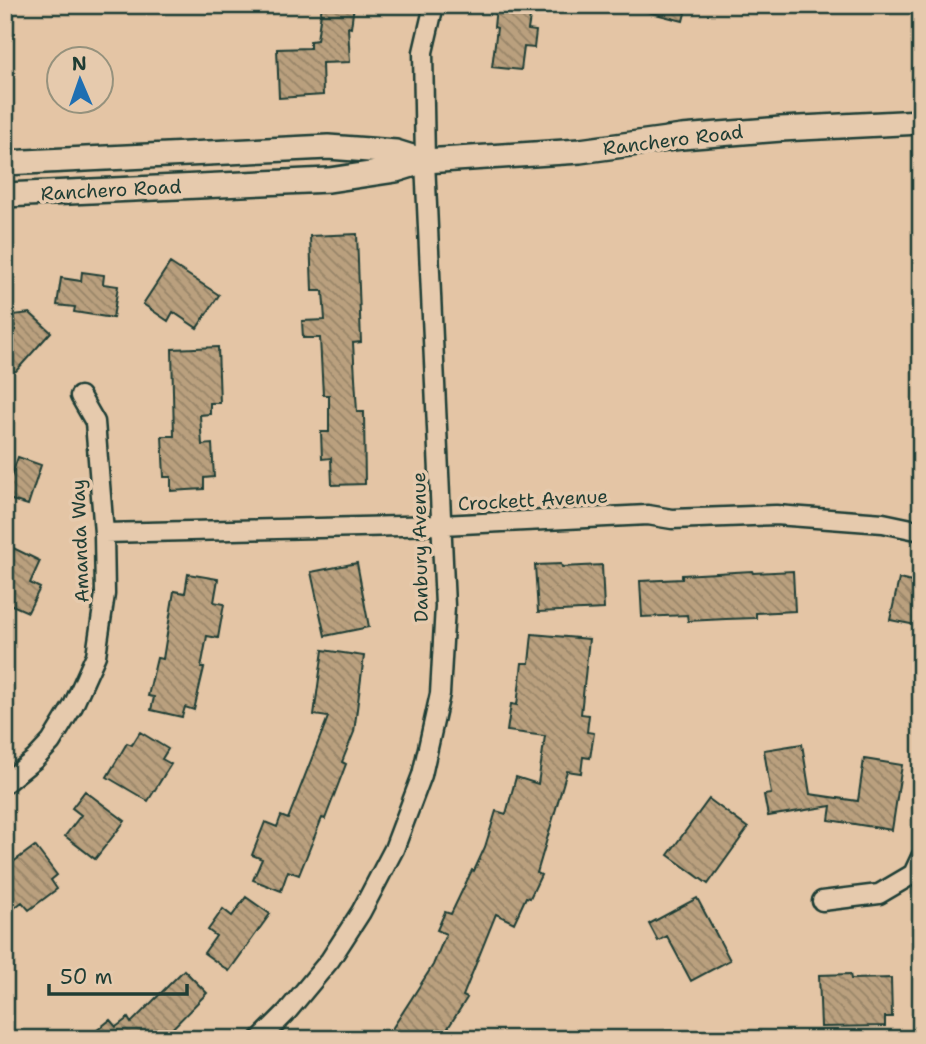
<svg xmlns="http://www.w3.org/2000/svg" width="926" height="1044" viewBox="0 0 926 1044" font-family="'Shantell Sans',sans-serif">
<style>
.building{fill:url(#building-back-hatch);stroke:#1f3d34;stroke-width:2}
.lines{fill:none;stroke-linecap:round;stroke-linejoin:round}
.minor-casing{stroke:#1f3d34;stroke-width:23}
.major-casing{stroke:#1f3d34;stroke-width:28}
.minor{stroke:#e6caad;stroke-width:18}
.major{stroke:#e6caad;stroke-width:23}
.labels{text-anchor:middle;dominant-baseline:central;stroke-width:7;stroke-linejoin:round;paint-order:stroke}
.street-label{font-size:19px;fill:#1f3d34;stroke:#e6caad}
</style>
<defs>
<pattern id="building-back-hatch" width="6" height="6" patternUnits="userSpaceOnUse" patternTransform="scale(1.75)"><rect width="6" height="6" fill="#baa07e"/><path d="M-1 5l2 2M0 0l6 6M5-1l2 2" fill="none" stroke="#978468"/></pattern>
</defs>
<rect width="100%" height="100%" fill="#e4c5a5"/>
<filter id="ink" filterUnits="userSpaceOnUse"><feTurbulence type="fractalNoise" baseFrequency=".0143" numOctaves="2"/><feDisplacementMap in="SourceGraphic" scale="14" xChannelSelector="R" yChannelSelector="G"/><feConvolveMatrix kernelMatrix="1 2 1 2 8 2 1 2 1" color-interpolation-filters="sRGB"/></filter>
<g filter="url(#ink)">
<path class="building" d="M322 5H354L351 28 348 27 350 62 322 63 323 95 279 98 277 49 310 48V41L317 40Z
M641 5H687L683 21 640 10Z
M496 7 531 11 528 30 536 31 534 48 524 47 521 70 492 67 497 28 494 27Z
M357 234 361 342 353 343 357 412H364L365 484 332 485 331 458 322 459 321 432H329V395H323L320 338H303L302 321 325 320 323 291H312L310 236Z
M170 263 219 295 197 328 173 312 168 321 143 304Z
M82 272 104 275 103 284 118 286 113 318 74 312 75 307 57 305 61 278 81 281Z
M30 313 51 332 16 371 5 372V342L15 330 13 315Z
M218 347 220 403H210V414L200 415 202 445 212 444 214 477 204 478V489L171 491V477H164L162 436H174L172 349Z
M18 457 41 465 28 505 5 498V475L11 477Z
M5 544 40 561 30 583 40 588 28 612 5 602Z
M357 563 369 627 325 636 311 572Z
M561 564 562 567 602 565 604 609 538 612 535 565Z
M752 571 753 573 793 571 795 611 756 613V618L726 619 688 621 687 615 642 617 640 581 682 579V575Z
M188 574 218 579 214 602 224 604 218 638 207 636 201 668H204L194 710 185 707 182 717 151 710 154 697 148 696 157 658 163 659 174 591 185 593Z
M899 579 921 584V626L890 620Z
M532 634 589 639 581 714 589 715 587 732 594 733 590 758 583 757 581 773 567 771 537 873 541 875 530 898 526 897 514 923 496 914 463 996 467 998 441 1039H408L392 1029 433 965 446 934 437 930 445 912 451 914 472 870 474 871 485 847 496 811 506 814 516 777 538 784 545 736 507 731 511 704 517 705 522 663H529Z
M323 650 364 656 354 732 342 762 346 764 325 819 322 818 299 875 288 871 281 891 253 880 262 859 252 855 265 822 277 827 281 816 288 819 328 717 314 715Z
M140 732 168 749 162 759 171 764 148 801 107 777 127 743 132 745Z
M802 744 810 794 858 801 864 759 902 765 892 830 829 820 831 806 768 816 764 795 771 794 764 750Z
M85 791 125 821 95 859 65 836 81 815 72 808Z
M709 799 748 828 708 884 668 855Z
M35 846 57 875 51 880 57 889 29 910 22 902 14 908 5 897V868Z
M246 897 270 914 229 971 204 953 216 936 208 930 223 909 232 916Z
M697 898 730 960 691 981 667 936 658 941 649 924Z
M184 970 207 993 162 1039H86L110 1020 116 1027 128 1018 131 1023Z
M850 974 851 979 891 978 892 1017H885V1026L821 1027 819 975Z"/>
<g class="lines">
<g class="minor-casing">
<path id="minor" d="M104 533 442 525 648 515 672 519 776 515 883 523 921 531
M5 783 35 759 51 742 73 706 96 655 105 594 104 533 95 422 80 396
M822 901 879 894 913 874 921 857
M260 1039 286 1013 330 960 361 912 394 849 422 775 440 694 445 606 425 161 423 52 434 5"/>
</g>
<g class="major-casing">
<path id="major" d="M5 163 328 147 396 152 425 161
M5 195 329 180 396 170 425 161 580 151 682 137 781 129 921 122"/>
</g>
<use href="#minor" class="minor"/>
<use href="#major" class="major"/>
</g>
</g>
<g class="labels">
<g class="street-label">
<text transform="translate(673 140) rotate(-7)">Ranchero Road</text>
<text transform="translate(111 190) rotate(-3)">Ranchero Road</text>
<text transform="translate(533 500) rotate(-3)">Crockett Avenue</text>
<text transform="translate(80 541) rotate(-92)">Amanda Way</text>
<text transform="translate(420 547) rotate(-91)">Danbury Avenue</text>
</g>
</g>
<rect width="926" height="1044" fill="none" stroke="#e6caad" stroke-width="28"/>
<rect x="14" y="14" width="898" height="1016" fill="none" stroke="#1f3d34" stroke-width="2.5" filter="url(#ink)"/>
<g transform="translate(80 80) rotate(358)"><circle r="33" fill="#e6caad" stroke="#96927d" stroke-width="2"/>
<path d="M0-5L12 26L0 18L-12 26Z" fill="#1f6fb2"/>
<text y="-10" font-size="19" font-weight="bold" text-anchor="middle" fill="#1f3d34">N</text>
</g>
<path d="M49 984v10h138v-10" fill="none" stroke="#1f3d34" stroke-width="3.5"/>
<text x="60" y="984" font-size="21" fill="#1f3d34" stroke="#e6caad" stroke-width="5" paint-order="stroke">50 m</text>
</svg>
